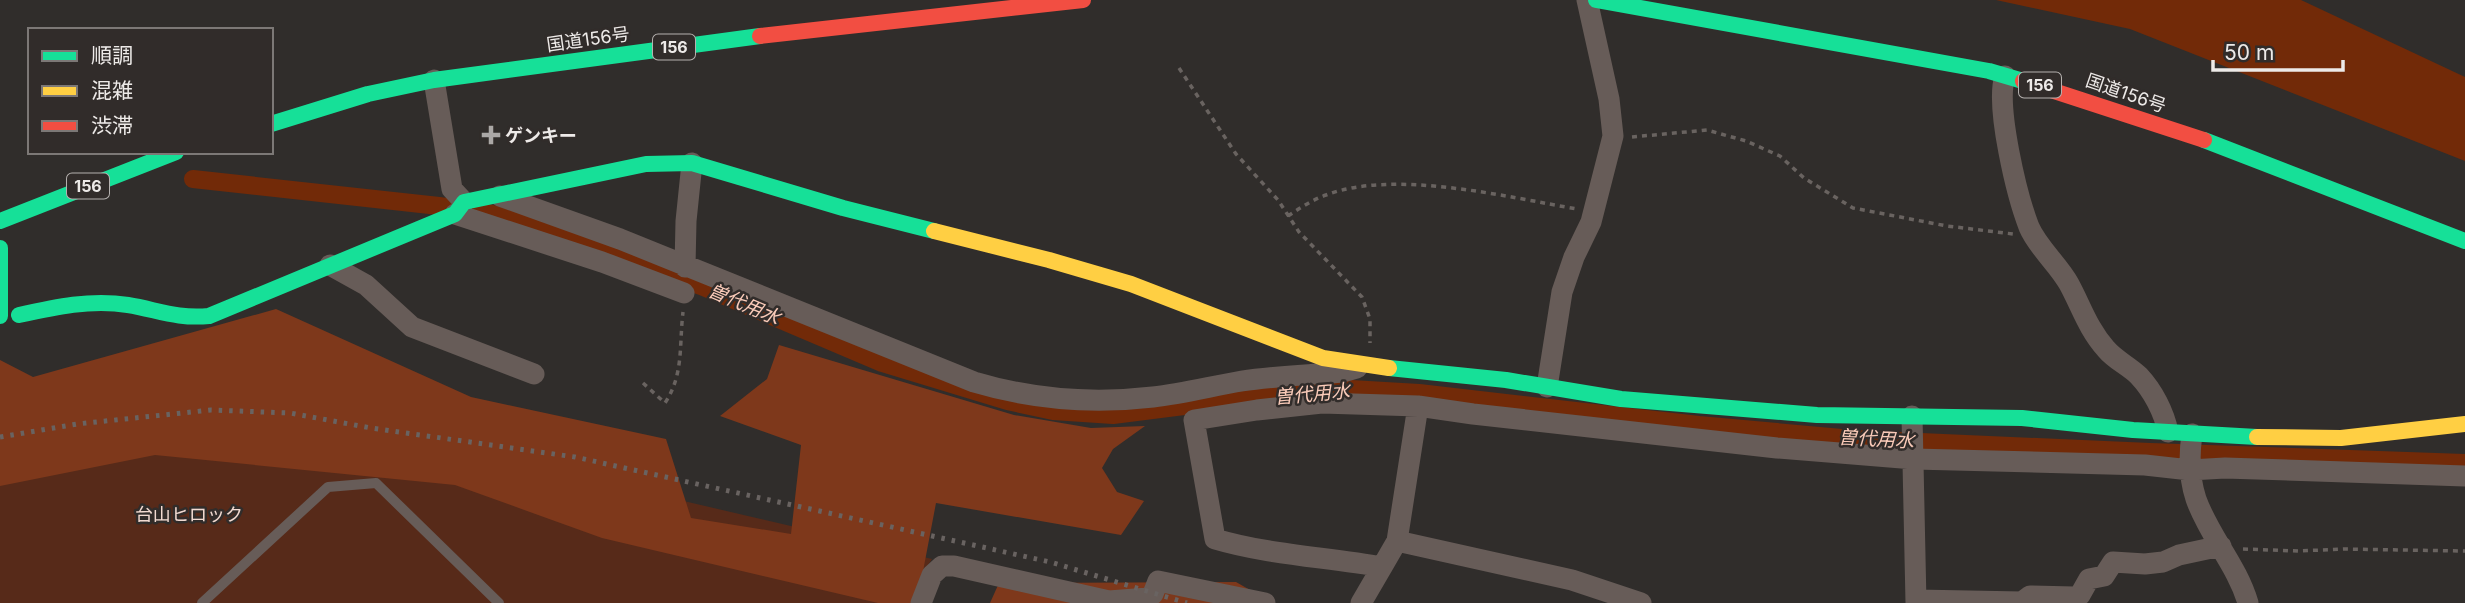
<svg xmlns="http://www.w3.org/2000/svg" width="2465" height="603" viewBox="0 0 2465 603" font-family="Inter,'Noto Sans JP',sans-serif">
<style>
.green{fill:#572a19}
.forest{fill:#7e381b}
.water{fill:#722a08}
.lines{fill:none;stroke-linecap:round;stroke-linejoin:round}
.canal{stroke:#722a08;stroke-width:18}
.path{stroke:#696360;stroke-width:3.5;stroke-dasharray:5 5;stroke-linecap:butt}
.lane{stroke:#675c58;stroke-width:10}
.street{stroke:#675c58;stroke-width:21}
.fast{stroke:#16e098;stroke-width:16}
.slow{stroke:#ffcf43;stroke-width:16}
.jam{stroke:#f24e42;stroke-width:16}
.rail{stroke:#696361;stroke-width:5;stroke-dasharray:3.5 7;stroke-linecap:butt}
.poi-dot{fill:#aba8a6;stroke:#312c2a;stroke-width:2.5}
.labels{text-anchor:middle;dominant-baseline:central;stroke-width:5;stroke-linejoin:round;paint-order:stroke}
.shield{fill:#312c2a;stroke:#b5b1af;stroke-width:2}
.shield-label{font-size:16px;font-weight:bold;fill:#edeae8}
.street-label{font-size:18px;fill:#edeae8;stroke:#312c2a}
.poi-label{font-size:18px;font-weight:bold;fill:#edeae8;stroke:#312c2a;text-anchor:start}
.park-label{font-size:18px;fill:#f2dad1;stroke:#312c2a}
.water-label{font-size:19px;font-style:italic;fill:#f9cab8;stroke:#312c2a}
</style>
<rect width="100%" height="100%" fill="#302d2b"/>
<path class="green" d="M140 424 551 470 932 559 904 603H0V458Z"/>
<path class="forest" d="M276 309 471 397 666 439 691 518 791 534 801 445 720 416 767 379 779 345 1014 415 1091 428 1145 426 1113 449 1102 468 1117 492 1144 501 1121 535 936 503 917 603H878L602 538 455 485 155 455 0 486V360L33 377Z
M1236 582 1273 603H990L999 583Z"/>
<path class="water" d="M1996 0H2301L2465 77V161L2130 29Z"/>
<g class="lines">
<path class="canal" d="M193 179 439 206 488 213 538 225 701 286 882 363 1007 401 1053 411 1113 415 1239 399 1351 389 1419 393 1699 425 1853 439 2150 452 2465 463"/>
<path class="path" d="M1179 68 1236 154 1278 200 1299 232 1362 297 1370 319V343
M1632 137 1707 130 1746 141 1780 156 1804 178 1853 208 1947 226 2013 234
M1288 216C1300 208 1312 200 1326 195 1394 169 1507 197 1577 209
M643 383 665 403C684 374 679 346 683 312
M2243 549 2298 551 2344 549 2465 551"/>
<path class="lane" d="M202 603 328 487 376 483 499 603"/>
<path class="street" d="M2005 76C1995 106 2017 196 2029 227 2038 248 2058 264 2069 284 2081 306 2088 329 2106 349 2115 360 2129 366 2139 376 2153 391 2164 412 2168 432
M434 80 452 189 464 202
M500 196 620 239 974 382C1031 399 1093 404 1153 397 1183 394 1212 386 1242 381 1275 376 1310 375 1343 372L1357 368
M455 214 602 262 684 293
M330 265 366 285 412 327 534 374
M685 267 686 221 692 163
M1547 387 1562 292 1574 257 1591 222 1613 136 1609 99 1587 0
M1418 406 1397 541 1382 567C1327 557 1269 555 1215 539L1194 420 1257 410 1322 403 1418 406 1473 414 1777 448 1914 459 2145 465 2190 470 2225 468 2465 476
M1912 416 1916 603
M2192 434C2189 455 2189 478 2196 499 2209 536 2237 565 2248 603
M1397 541 1572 580 1641 603
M1916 600 2022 602 2030 596 2074 597 2080 595 2089 579 2104 576 2113 562 2145 564 2163 562 2179 555 2221 546
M1109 601 1148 598 1153 594 1158 581 1265 603
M921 603 932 575 942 566H954L1118 603
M1361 603 1382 567"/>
<path class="fast" d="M1596 0 1989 71 2023 81
M271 124 368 94 434 80 760 36
M2204 140 2465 241
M0 221 176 152
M0 248V316
M19 315C55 307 91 299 128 305 158 310 177 319 209 316L455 214 464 202 646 164 692 163 843 208 934 231
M1389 368 1506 380 1621 399 1817 415 2022 418 2133 430 2257 437"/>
<path class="slow" d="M934 231 1049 260 1131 284 1323 358 1389 368
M2257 437 2341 438 2465 424"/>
<path class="jam" d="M760 36 1083 0
M2023 81 2204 140"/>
<path class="rail" d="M0 437 77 424 211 410 290 413 371 428 575 457 1050 562 1187 603"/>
</g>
<path class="poi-dot" d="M487.5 124.5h7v7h7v7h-7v7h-7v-7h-7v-7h7z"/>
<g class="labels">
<g class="shield">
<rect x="653" y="34.5" width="42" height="25" rx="5"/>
<rect x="2019" y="72.5" width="42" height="25" rx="5"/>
<rect x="67" y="173.5" width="42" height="25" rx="5"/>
</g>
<g class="shield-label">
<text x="674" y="47">156</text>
<text x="2040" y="85">156</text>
<text x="88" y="186">156</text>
</g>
<g class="street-label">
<text transform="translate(588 39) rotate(-8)">国道156号</text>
<text transform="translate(2126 93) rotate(19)">国道156号</text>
</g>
<g class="poi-label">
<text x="505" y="135">ゲンキー</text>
</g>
<g class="park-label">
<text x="189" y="514">台山ヒロック</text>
</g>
<g class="water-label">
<text transform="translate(744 304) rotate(23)">曽代用水</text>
<text transform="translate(1312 394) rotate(-5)">曽代用水</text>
<text transform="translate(1876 439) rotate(3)">曽代用水</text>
</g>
</g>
<rect x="28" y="28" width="245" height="126" fill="#312c2a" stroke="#7c7876" stroke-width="2"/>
<rect x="42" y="51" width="35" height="10" fill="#16e098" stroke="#7c7876" stroke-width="2"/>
<text x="91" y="63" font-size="21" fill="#edeae8">順調</text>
<rect x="42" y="86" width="35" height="10" fill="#ffcf43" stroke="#7c7876" stroke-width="2"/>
<text x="91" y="98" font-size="21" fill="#edeae8">混雑</text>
<rect x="42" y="121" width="35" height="10" fill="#f24e42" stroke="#7c7876" stroke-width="2"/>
<text x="91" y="133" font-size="21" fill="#edeae8">渋滞</text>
<path d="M2213 60v10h130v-10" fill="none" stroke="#edeae8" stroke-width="3.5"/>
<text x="2224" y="60" font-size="21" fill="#edeae8" stroke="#312c2a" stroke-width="5" paint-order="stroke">50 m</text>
</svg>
